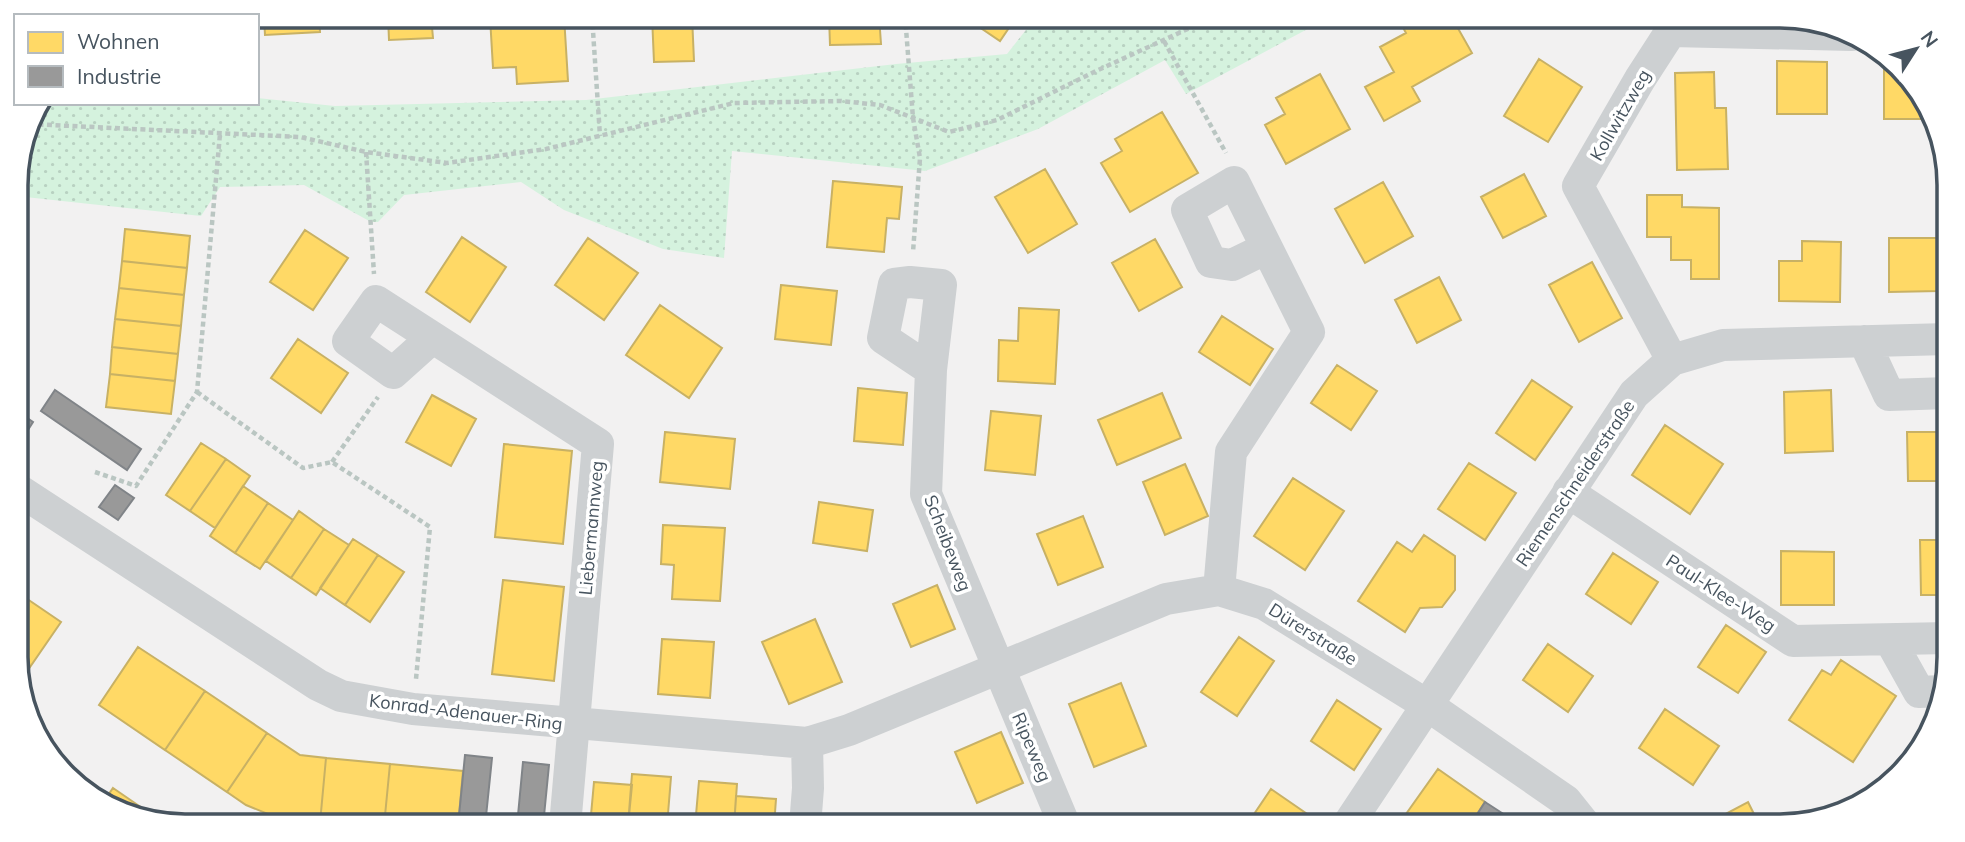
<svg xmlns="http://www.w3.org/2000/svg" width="1965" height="842" viewBox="0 0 1965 842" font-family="Mulish,sans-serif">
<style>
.grass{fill:url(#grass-dots)}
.homes{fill:#ffd966;stroke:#c8b164;stroke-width:2}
.industry{fill:#999;stroke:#808488;stroke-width:2}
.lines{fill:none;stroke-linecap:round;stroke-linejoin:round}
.path{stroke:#bac6c2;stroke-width:4.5;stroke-dasharray:5 3.5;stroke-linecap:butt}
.minor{stroke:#cdd0d2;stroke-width:32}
.labels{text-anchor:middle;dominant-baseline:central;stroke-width:7;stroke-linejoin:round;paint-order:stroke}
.street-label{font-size:18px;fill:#47545f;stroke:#fff}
.rim{fill:none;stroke:#47545f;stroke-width:3.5}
</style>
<defs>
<pattern id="grass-dots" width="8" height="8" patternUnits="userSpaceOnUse" patternTransform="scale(1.75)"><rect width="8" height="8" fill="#d5f2de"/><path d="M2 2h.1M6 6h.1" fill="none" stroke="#b8d1c1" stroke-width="1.8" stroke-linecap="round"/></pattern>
</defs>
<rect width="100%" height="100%" fill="#f2f1f1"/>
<path class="grass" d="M1037 16H1332L1186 94 1165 60 1038 129 925 171 732 151 724 258 663 249 564 210 521 182 404 195 378 222H371L304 185 220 187 201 216 16 196V174L33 110 39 103H257V98L335 106 586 100 896 64 1007 54Z"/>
<path class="homes" d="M264 16H319L320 32 265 35Z
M388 16H431L433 38 389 40Z
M564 16 568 81 517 84 516 67 493 68 490 17Z
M652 16H692L694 61 654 62Z
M829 16H879L881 44 830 45Z
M963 16H1017L1000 41Z
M1397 16H1451L1472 53 1412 87 1420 101 1384 121 1365 87 1394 72 1380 47 1406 33Z
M1586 16H1612L1590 25Z
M1539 59 1582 87 1548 142 1504 116Z
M1777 61 1827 62V114H1777Z
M1884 67H1895L1914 82 1930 119H1884Z
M1714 72 1715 108H1726L1728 169 1677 170 1675 73Z
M1320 74 1350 129 1286 164 1265 125 1285 114 1276 98Z
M1162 112 1198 173 1130 212 1101 163 1122 151 1115 139Z
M1045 169 1077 224 1028 253 995 197Z
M1524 174 1546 216 1503 238 1481 197Z
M833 181 902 187 899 219 887 218 884 252 827 247Z
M1383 182 1413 236 1365 263 1335 209Z
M1647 195H1682V207L1719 208V279H1691V260H1671V237H1647Z
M125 229 190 236 187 268 122 261Z
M305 230 348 258 313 310 270 282Z
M462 237 506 267 470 322 426 292Z
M588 238 638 273 604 320 555 285Z
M1889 238H1938L1939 291 1889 292Z
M1155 239 1182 287 1139 311 1112 263Z
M1802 241 1841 242 1840 302 1779 301V261H1802Z
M122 261 187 268 184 295 119 288Z
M1592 262 1622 318 1579 342 1549 285Z
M1439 277 1461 320 1417 343 1395 300Z
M781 285 837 291 831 345 775 339Z
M119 288 184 295 181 326 115 319Z
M660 305 722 348 689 398 626 355Z
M1019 308 1059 310 1055 384 998 381 999 340 1018 341Z
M1222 316 1273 349 1250 385 1199 352Z
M115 319 181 326 178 354 112 347Z
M298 339 348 373 321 413 271 378Z
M112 347 178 354 175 381 110 374Z
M1337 365 1377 391 1351 430 1311 403Z
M110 374 175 381 171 414 106 407Z
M1532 380 1572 407 1535 460 1496 433Z
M858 388 907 393 903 445 854 441Z
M1831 390 1833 451 1785 453 1784 392Z
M1162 393 1181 438 1117 465 1098 420Z
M432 395 476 419 451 466 406 442Z
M991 411 1041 416 1035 475 985 470Z
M1665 425 1723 464 1690 514 1632 475Z
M665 432 735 439 730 489 660 482Z
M1907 432H1949V481H1908Z
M201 443 226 459 190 511 166 495Z
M504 444 572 451 563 544 495 537Z
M226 459 250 476 215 528 190 511Z
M1469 463 1516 493 1485 540 1438 509Z
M1185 464 1208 516 1165 535 1143 482Z
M1293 478 1344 511 1305 570 1254 536Z
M243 486 268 503 235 553 210 536Z
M819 502 873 510 867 551 813 543Z
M268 503 293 520 260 569 235 553Z
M299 511 324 529 291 578 266 561Z
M1083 516 1103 567 1058 585 1037 534Z
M663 525 725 528 720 601 672 599 674 565 661 564Z
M324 529 349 545 316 595 291 578Z
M1424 535 1455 556V590L1442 607 1420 608 1405 632 1358 601 1397 542 1412 552Z
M353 539 378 555 345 605 320 588Z
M1920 540H1949V595H1921Z
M1781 551 1834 552V605H1781Z
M1613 553 1658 582 1631 624 1586 594Z
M378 555 404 572 370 622 345 605Z
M503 580 564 587 554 681 492 674Z
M937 585 955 629 911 647 893 604Z
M17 592 61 622 19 683 17 679Z
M815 619 842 682 789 704 762 642Z
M1726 625 1766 652 1738 693 1698 667Z
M1239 637 1274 661 1237 716 1201 692Z
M662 639 714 642 710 698 658 694Z
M1548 644 1593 676 1568 712 1523 680Z
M138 647 205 691 165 750 99 705Z
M1841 660 1896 696 1853 762 1789 720 1822 670 1831 675Z
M1121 683 1146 746 1094 767 1069 704Z
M205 691 267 733 227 792 165 750Z
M1337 700 1381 729 1354 770 1311 741Z
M1665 709 1719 746 1693 785 1639 748Z
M1001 732 1023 783 977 803 955 752Z
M267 733 300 755 326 758 320 823 285 821 246 805 227 792Z
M326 758 390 764 384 826 320 823Z
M390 764 463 771 458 826H384Z
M1438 769 1485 802 1469 826H1423L1406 814Z
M632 774 671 777 667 826 628 825Z
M699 781 737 784 734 826H695Z
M594 782 632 785 628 826H590Z
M113 788 161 821 121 813 104 801Z
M1271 789 1313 818 1307 826H1246Z
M736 796 776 799 774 826H734Z
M1748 802 1760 826H1703Z
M862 821 919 825V826H862Z"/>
<path class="industry" d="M55 390 141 449 127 470 41 411Z
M17 411 33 422 17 447Z
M115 485 134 498 118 520 99 507Z
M465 755 492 758 485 826H458Z
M523 762 549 765 543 826H517Z
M1485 802 1522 826 1471 824Z"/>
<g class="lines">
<path class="path" d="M592 16 600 136
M905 16 913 118 920 158 913 252
M1164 41 1226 153
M30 124 300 137 366 152 447 163 546 149 734 103 841 101 880 105 949 132 997 120 1096 71 1216 16
M366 152 374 274
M197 392 303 468 332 462 430 527 416 679
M332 462 378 397
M95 472 136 486 197 392 220 134"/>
<path class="minor" d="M432 338 393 373 348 341 376 301 598 444 565 826
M1864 341 1889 395 1948 393
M1672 360 1578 186 1640 79 1671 31 1852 35
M931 370 883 338 894 284 910 282 941 285 931 370 926 494 1065 826
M17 489 318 685 341 696 413 709 807 743 808 788 805 826
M1568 492 1793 641 1949 638
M1219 590 1231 452 1309 332 1234 182 1187 210 1211 262 1232 265 1267 248
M1890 640 1919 692 1942 691
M807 743 849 730 1166 599 1219 590 1264 604 1427 705 1566 801 1586 826
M1347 826 1634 394 1672 360 1723 345 1948 339"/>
</g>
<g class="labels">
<g class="street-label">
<text transform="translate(1620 115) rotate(-60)">Kollwitzweg</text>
<text transform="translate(1575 483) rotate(-56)">Riemenschneiderstraße</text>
<text transform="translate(591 528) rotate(-85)">Liebermannweg</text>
<text transform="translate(948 543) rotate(69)">Scheibeweg</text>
<text transform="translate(1721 593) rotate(33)">Paul-Klee-Weg</text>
<text transform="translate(1313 634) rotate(32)">Dürerstraße</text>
<text transform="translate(466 712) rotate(7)">Konrad-Adenauer-Ring</text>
<text transform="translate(1032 747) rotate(67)">Ripeweg</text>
</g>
</g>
<path d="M0 0H1965V842H0ZM185 28H1780A157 157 0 0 1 1937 185V657A157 157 0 0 1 1780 814H185A157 157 0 0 1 28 657V185A157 157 0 0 1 185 28Z" fill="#fff" fill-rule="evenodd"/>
<path class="rim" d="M185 28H1780A157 157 0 0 1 1937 185V657A157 157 0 0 1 1780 814H185A157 157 0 0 1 28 657V185A157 157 0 0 1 185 28Z"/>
<rect x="14" y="14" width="245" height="91" fill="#ffffff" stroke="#b5bbbf" stroke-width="2"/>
<rect x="28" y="32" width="35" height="21" fill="#ffd966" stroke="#b5bbbf" stroke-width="2"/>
<text x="77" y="49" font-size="21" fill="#47545f">Wohnen</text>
<rect x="28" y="66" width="35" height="21" fill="#999999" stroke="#b5bbbf" stroke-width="2"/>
<text x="77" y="84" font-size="21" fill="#47545f">Industrie</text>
<g transform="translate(1916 49) rotate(54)" stroke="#ffffff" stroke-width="5" paint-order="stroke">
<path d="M0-5L12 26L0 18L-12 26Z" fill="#47545f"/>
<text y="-10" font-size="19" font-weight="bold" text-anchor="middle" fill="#47545f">N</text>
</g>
</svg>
